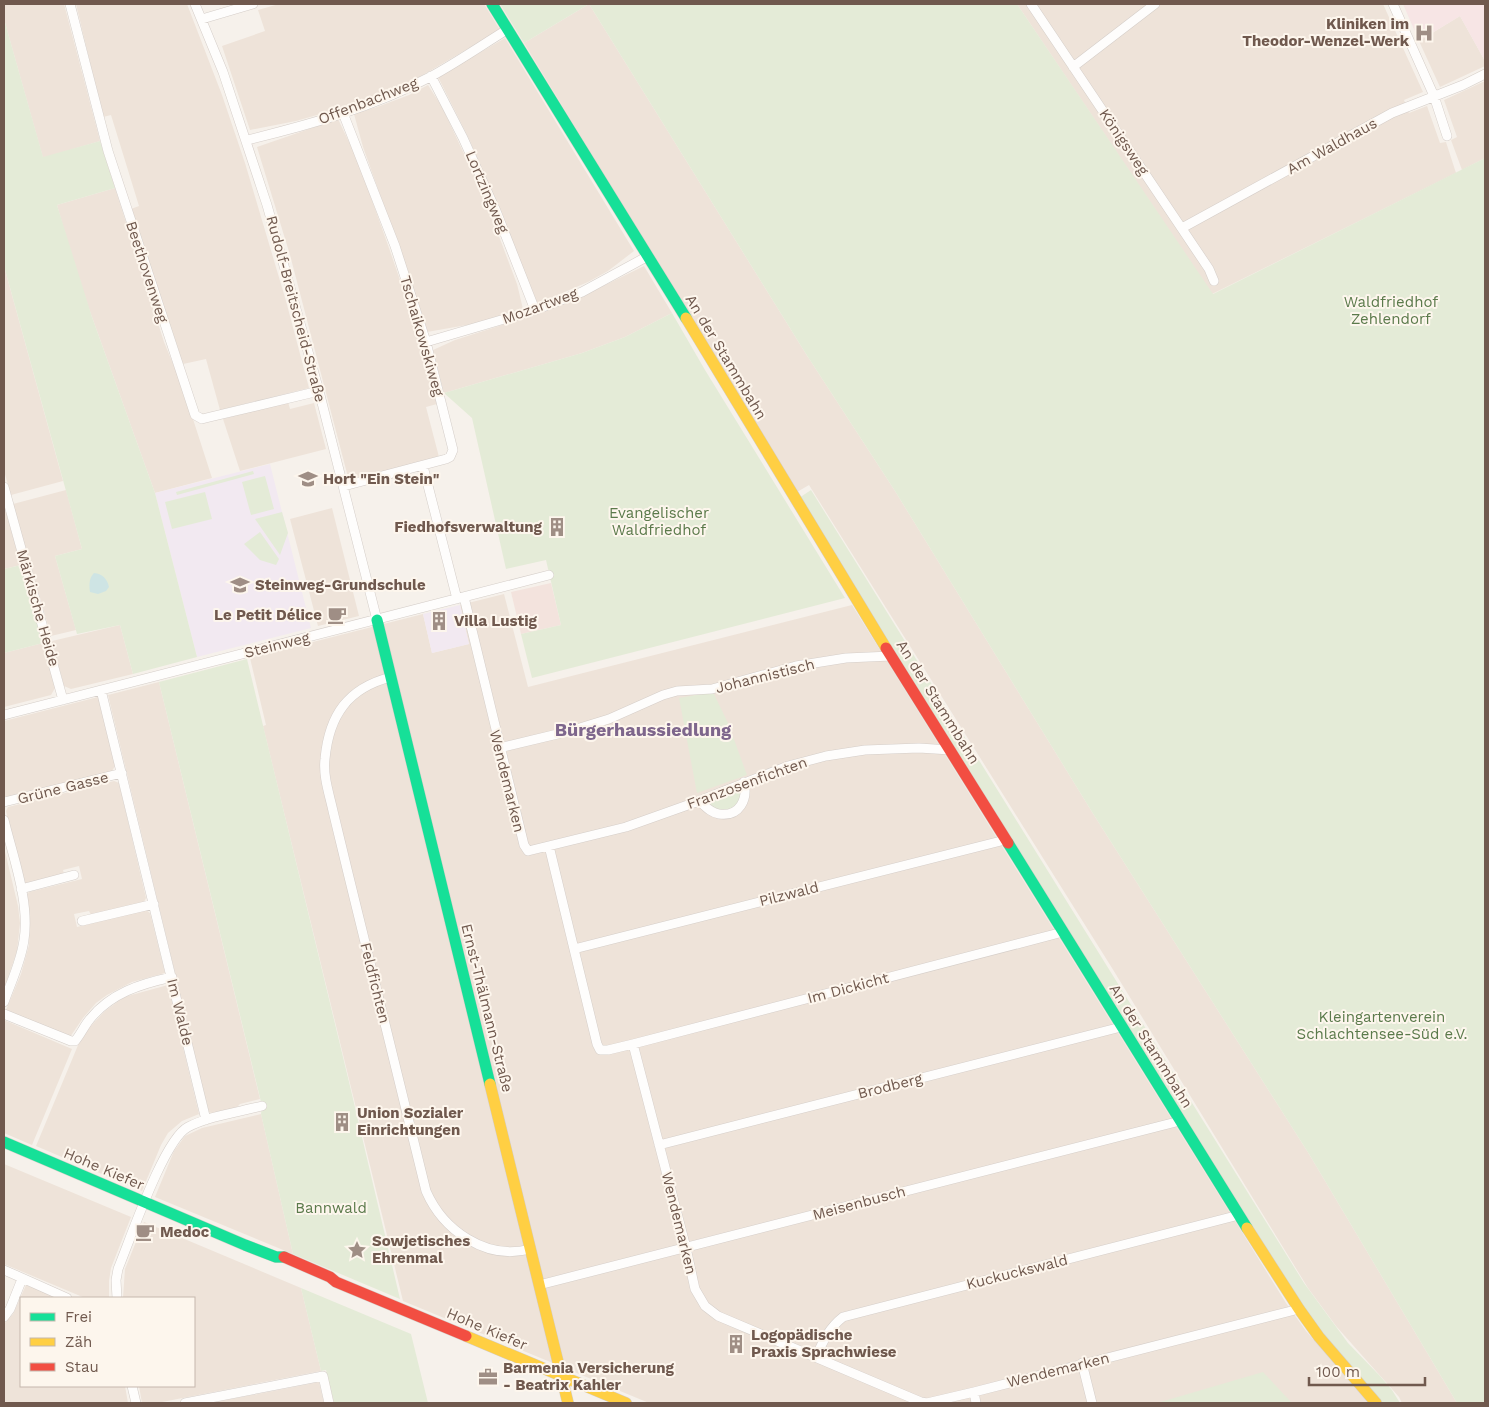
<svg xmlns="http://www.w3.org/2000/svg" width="1489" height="1407" viewBox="0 0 1489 1407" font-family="'Work Sans',sans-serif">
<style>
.residential{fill:#eee3d9}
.commercial{fill:#f3e3dd}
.education{fill:#f2e9f1}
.medical{fill:#f7e5e5}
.green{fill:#e4ebd7}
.water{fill:#cee4e4}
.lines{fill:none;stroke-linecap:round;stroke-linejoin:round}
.street-casing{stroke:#d5cec9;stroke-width:10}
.fast-casing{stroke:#d5cec8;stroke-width:12}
.slow-casing{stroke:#d5cec8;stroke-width:12}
.jam-casing{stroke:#d5cec8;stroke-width:12}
.street{stroke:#fefdfc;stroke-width:9}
.fast{stroke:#16e098;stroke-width:11}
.slow{stroke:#ffcf43;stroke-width:11}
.jam{stroke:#f24e42;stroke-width:11}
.labels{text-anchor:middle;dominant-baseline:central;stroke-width:4;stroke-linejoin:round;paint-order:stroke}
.poi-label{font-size:15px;font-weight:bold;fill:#70594e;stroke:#fdf6ed;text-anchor:start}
.street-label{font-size:15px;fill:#70594e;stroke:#fdf6ed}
.park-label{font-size:15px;fill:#5b7a4b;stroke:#fdf6ed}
.quarter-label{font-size:18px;font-weight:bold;fill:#7e668c;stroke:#fdf6ed}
</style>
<rect width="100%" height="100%" fill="#f6f1eb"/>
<path class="residential" d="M4 4H64L100 141 43 158 4 19Z
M76 4H187L222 95 245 163 286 301 309 388 220 410 206 359 183 364 131 209 139 206 111 115 103 117Z
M279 4H484L500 30 416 79 389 91 338 109 296 121 250 130 222 46 265 31 258 10Z
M589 4 806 354 895 491 1092 812 1309 1154 1457 1403H1402L1399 1397 1336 1326 1308 1288 1112 968 809 485 797 492 524 43Z
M1017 4H1383L1423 92 1404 100 1409 113 1427 106 1440 143 1446 142 1456 173 1212 294Z
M1460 16 1485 61V66L1440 87 1419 41Z
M505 38 634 251 608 271 588 282 539 303H536L470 141 438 77Z
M1485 81V158L1462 170 1451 140 1457 137 1444 100Z
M428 85 442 107 483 194 517 284 523 309 478 323 427 332 407 270 363 147 354 114 377 107 409 95Z
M338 119 358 161 389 248 411 312 437 404 426 407 439 457 349 481 290 255 257 147Z
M115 188 164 342 183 388 212 478 155 493 77 275 57 205Z
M4 266 63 481 11 495 4 471Z
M644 266 672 313 625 337 582 353 444 393 433 350 455 340 543 312 593 291Z
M288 402 290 409 314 403 326 449 240 471 223 419Z
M66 490 82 549 55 556 76 630 51 636 13 504Z
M332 508 359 616 318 626 290 519Z
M4 511 6 512 21 565 4 569Z
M504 594 528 687 852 605 1286 1303 1306 1331 1368 1403H649L403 1301 263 726 266 725 250 658 423 614 432 653 469 644 460 605Z
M120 625 133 674 71 689 64 686 52 641Z
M43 643 55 688 51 695 4 707V653Z
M159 682 260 1099 240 1104 236 1108 213 1114 209 1112 203 1089 108 695Z
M98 697 115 766 112 771 6 797 4 795V721Z
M114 781 119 783 146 898 144 902 91 915 89 911 74 914 77 927 146 910 150 913 165 973 132 982 107 995 96 1003 83 1018 70 1037 6 1010 21 974 29 945 30 916 26 896 29 892 82 879 79 866 63 870 64 874 27 884 23 881 6 811 8 807Z
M4 847 18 906 20 923 17 951 4 989Z
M168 985 199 1114 182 1121 168 1133 161 1145 142 1191 36 1146 81 1038 88 1029 105 1011 124 997Z
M4 1020 72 1049 32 1145 4 1133Z
M261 1114 293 1254 155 1197 174 1151 185 1136 202 1128Z
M4 1164 131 1217 111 1268 109 1281V1298H85L4 1264Z
M144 1222 301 1288 321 1371 157 1403H142L139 1386H194V1298H123L125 1269Z
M26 1285 58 1298H21V1386H125L128 1403H4V1324L13 1314Z
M319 1382 324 1403H211Z"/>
<path class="commercial" d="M551 583 561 625 521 634 511 592Z"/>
<path class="education" d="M270 464 311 628 197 657 155 493Z
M460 605 469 644 432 653 423 614Z"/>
<path class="medical" d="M1403 4H1485V61L1460 16 1419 41Z"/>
<path class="green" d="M500 4H1017L1213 294 1485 158V1403H1457L1309 1154 1092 812 895 491 806 354 589 4 524 43Z
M4 19 43 157 100 141 115 188 57 205 92 317 155 493 197 657 133 674 120 625 77 634 55 556 82 549 4 266Z
M672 313 705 370 845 598 532 678 521 634 561 625 546 560 506 569 472 418 444 393 582 353 625 337Z
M253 471 254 474 177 495 176 492Z
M265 476 274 509 251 515 242 482Z
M811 490 1304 1283 1348 1343 1380 1376 1392 1390 1400 1403H1376L1328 1349 796 500Z
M205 492 212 519 172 529 165 502Z
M282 512 288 533 280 555 255 519Z
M260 532 279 559 276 565 260 560 244 544Z
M21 565 43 643 4 653V569Z
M247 659 350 1086 400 1299 293 1254 261 1114 262 1106 159 682Z
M713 692 728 723 747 775 697 793 679 698Z
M743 788 744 797 733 808 717 811 707 803Z
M301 1288 411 1334 428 1403H334L326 1370 321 1371Z
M1263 1372 1292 1403H1157Z"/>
<path class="water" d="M94 573C102 574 107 578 109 587L106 591 98 594 90 592C89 585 89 578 94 573Z"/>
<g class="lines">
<g class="street-casing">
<path id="street" d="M70 4 108 151 195 415 202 419 210 417 319 391
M195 4 223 72 267 205 319 391 377 620
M1031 4 1209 269 1214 281
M1393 4 1434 96 1447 136
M202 19 253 4
M1073 67 1155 4
M431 76 463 138 496 211 535 310
M343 113 395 246 426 342 453 450 450 457 446 459 344 486
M247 140C309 125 373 107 430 77 456 63 482 45 508 29
M1182 228 1392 113 1463 85 1485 74
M426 342 535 310 582 292 648 256
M423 466 457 599
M4 487 63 700
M464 597 524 845 528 851 626 827 699 801 788 766 826 756 865 750 919 748 950 750
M391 677C348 688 329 715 325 759 323 776 329 793 333 811 338 832 343 852 348 873 373 979 401 1085 426 1191 443 1230 486 1261 530 1249
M101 690 206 1120
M4 715 549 575
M499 748 570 731 609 719 663 695 677 691 712 689 796 666 846 658 891 656
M699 801C705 806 711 813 719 814 740 817 748 799 744 782
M4 802 122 773
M4 820C13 857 30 902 24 940 21 962 11 982 4 1002
M549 846 597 1044 600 1050H608L633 1044 1063 932
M21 889 74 875
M82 921 154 904
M574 949 1005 840
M4 1014 71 1041H75C81 1034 84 1026 90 1019 111 993 140 984 172 977
M633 1044 686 1248 695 1289 705 1306 718 1316 921 1402 927 1403 974 1392 1299 1309
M659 1145 1121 1027
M4 1270 67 1298
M539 1285 1180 1121
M117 1298 116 1280 118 1269C130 1240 164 1139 188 1127 209 1116 239 1112 262 1106
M4 1317 10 1309 22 1279
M816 1357C823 1341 829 1328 843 1317L1239 1215
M1082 1363 1092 1403
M132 1386 136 1403
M974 1392 976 1403
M185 1403 323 1376 329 1403"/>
</g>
<g class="fast-casing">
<path id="fast" d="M492 4 686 318
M377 620 490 1084
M1008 843 1247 1228
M4 1142 245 1245 276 1257H284"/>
</g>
<g class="slow-casing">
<path id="slow" d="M686 318 886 648
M490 1084 568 1403
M1247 1228 1299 1309 1319 1337 1376 1403
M466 1336 626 1403"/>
</g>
<g class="jam-casing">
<path id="jam" d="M886 648 1008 843
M284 1257 330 1277 336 1282 466 1336"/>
</g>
<use href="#street" class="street"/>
<use href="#fast" class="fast"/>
<use href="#slow" class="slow"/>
<use href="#jam" class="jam"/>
</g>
<defs>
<g id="hospital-bare" transform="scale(1.5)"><path d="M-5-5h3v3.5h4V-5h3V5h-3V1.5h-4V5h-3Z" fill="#9f8e85" stroke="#fdf6ed" stroke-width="2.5" paint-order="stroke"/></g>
<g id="school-bare" transform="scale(1.5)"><path d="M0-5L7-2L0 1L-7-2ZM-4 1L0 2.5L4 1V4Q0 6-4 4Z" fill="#9f8e85" stroke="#fdf6ed" stroke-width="2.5" paint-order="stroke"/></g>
<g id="building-bare" transform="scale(1.5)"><path d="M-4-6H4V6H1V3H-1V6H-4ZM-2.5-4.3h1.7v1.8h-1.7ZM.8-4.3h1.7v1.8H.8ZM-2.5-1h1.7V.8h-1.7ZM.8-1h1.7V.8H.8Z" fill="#9f8e85" stroke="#fdf6ed" stroke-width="2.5" paint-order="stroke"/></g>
<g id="cafe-bare" transform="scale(1.5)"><path d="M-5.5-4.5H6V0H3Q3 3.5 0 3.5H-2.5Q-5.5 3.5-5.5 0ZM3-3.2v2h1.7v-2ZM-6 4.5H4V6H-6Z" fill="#9f8e85" stroke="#fdf6ed" stroke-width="2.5" paint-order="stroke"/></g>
<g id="sight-bare" transform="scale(1.5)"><path d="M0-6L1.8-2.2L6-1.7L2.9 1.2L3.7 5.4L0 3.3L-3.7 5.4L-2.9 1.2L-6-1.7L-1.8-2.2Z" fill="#9f8e85" stroke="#fdf6ed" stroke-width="2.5" paint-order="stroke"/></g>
<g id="office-bare" transform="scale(1.5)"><path d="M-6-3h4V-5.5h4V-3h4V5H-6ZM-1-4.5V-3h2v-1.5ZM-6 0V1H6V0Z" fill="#9f8e85" stroke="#fdf6ed" stroke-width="2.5" paint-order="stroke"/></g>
</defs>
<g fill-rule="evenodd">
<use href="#hospital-bare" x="1424" y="33"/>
<use href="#school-bare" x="308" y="479"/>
<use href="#building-bare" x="557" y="527"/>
<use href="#school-bare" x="240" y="585"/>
<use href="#cafe-bare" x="337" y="615"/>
<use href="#building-bare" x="439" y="621"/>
<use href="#building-bare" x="342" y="1122"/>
<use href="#cafe-bare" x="145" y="1232"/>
<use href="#sight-bare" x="357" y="1250"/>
<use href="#building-bare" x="736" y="1344"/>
<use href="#office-bare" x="488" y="1377"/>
</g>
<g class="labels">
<g class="poi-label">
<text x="1409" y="24" text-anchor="end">Kliniken im<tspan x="1409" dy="17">Theodor-Wenzel-Werk</tspan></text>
<text x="323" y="479">Hort "Ein Stein"</text>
<text x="542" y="527" text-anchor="end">Fiedhofsverwaltung</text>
<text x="255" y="585">Steinweg-Grundschule</text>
<text x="322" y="615" text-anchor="end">Le Petit Délice</text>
<text x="454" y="621">Villa Lustig</text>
<text x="357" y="1113">Union Sozialer<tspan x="357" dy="17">Einrichtungen</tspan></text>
<text x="160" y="1232">Medoc</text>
<text x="372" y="1241">Sowjetisches<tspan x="372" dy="17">Ehrenmal</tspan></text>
<text x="751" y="1335">Logopädische<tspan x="751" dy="17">Praxis Sprachwiese</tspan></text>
<text x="503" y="1368">Barmenia Versicherung<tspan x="503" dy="17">- Beatrix Kahler</tspan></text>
</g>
<g class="street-label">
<text transform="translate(368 101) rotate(-21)">Offenbachweg</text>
<text transform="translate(1124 142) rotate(56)">Königsweg</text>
<text transform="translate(1332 146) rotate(-29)">Am Waldhaus</text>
<text transform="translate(487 192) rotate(67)">Lortzingweg</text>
<text transform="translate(147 272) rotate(72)">Beethovenweg</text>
<text transform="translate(540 306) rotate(-20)">Mozartweg</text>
<text transform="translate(296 309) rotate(75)">Rudolf-Breitscheid-Straße</text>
<text transform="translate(422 336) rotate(74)">Tschaikowskiweg</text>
<text transform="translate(726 357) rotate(59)">An der Stammbahn</text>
<text transform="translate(38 608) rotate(74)">Märkische Heide</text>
<text transform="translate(277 645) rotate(-14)">Steinweg</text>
<text transform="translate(765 676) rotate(-14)">Johannistisch</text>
<text transform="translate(938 702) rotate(58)">An der Stammbahn</text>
<text transform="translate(507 781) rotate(76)">Wendemarken</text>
<text transform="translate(747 783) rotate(-20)">Franzosenfichten</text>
<text transform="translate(63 788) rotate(-14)">Grüne Gasse</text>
<text transform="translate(789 894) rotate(-14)">Pilzwald</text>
<text transform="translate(375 983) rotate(76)">Feldfichten</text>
<text transform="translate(848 988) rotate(-15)">Im Dickicht</text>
<text transform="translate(487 1008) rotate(76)">Ernst-Thälmann-Straße</text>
<text transform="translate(180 1012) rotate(76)">Im Walde</text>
<text transform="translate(1151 1046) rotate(58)">An der Stammbahn</text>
<text transform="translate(890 1086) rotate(-14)">Brodberg</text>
<text transform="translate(104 1169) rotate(23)">Hohe Kiefer</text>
<text transform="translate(859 1203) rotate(-15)">Meisenbusch</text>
<text transform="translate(679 1223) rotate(76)">Wendemarken</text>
<text transform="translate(1017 1272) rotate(-14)">Kuckuckswald</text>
<text transform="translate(487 1329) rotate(23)">Hohe Kiefer</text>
<text transform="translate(1058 1370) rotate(-14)">Wendemarken</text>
</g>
<g class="park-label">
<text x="1391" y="302">Waldfriedhof<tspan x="1391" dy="17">Zehlendorf</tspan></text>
<text x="659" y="513">Evangelischer<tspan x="659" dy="17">Waldfriedhof</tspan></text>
<text x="1382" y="1017">Kleingartenverein<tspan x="1382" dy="17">Schlachtensee-Süd e.V.</tspan></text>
<text x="331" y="1208">Bannwald</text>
</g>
<g class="quarter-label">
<text x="643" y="729">Bürgerhaussiedlung</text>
</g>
</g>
<rect width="1489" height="1407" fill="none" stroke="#70594e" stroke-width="10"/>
<rect x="20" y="1297" width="175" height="90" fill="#fdf6ed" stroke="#c5b7ad"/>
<rect x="30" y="1313" width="25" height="8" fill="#16e098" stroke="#c5b7ad"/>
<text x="65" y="1322" font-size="15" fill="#70594e">Frei</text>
<rect x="30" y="1338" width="25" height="8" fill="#ffcf43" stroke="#c5b7ad"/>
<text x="65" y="1347" font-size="15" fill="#70594e">Zäh</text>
<rect x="30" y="1363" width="25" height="8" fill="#f24e42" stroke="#c5b7ad"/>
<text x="65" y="1372" font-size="15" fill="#70594e">Stau</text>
<path d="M1309 1377v8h116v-8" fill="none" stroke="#70594e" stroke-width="2.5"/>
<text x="1316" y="1377" font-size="15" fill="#70594e" stroke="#fdf6ed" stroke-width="4" paint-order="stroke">100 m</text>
</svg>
